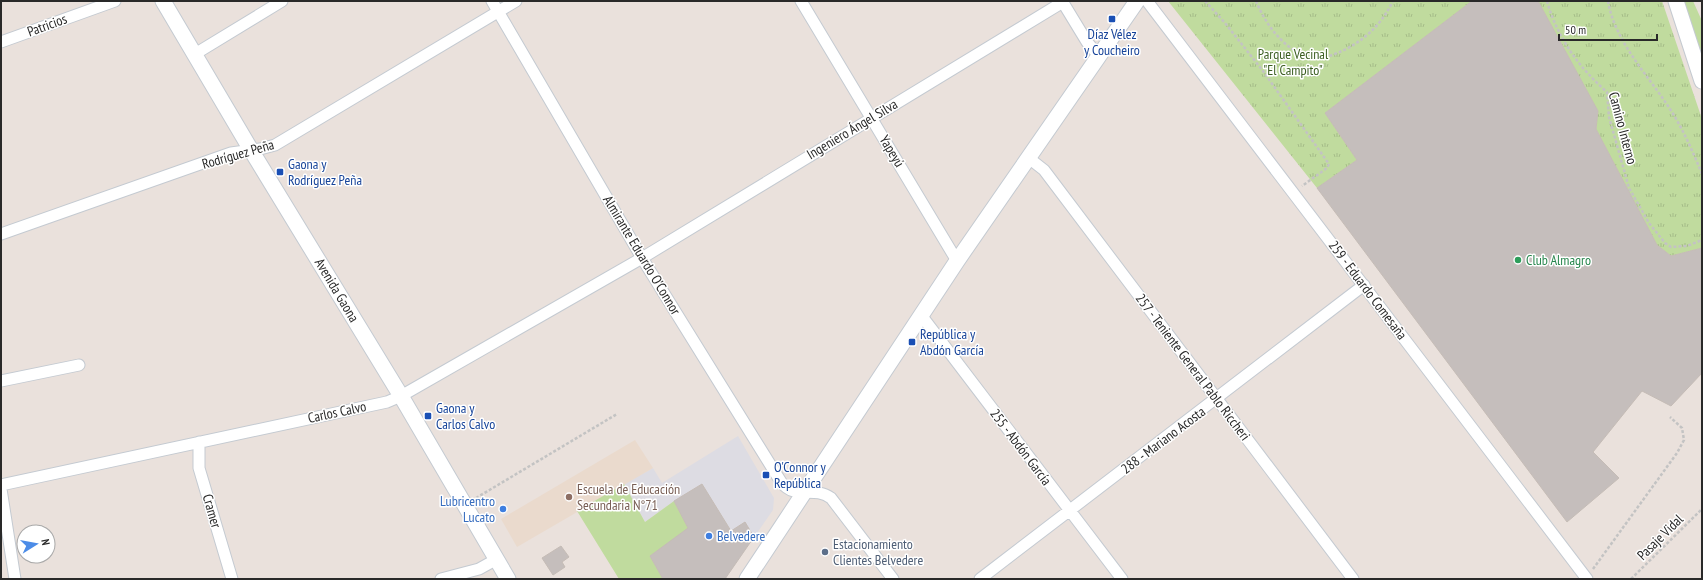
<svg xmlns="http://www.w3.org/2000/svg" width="1703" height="580" viewBox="0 0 1703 580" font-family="'PT Sans Narrow',sans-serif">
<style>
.industrial{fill:#dddce3}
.education{fill:#eadacd}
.grass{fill:#c0db9e}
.park{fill:url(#park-tufts)}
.building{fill:#c5bebc;stroke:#c5bcb6}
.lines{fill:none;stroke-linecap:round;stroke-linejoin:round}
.street-casing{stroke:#c4cad1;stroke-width:13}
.secondary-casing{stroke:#c4cad1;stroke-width:17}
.path{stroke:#c3c3c3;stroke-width:2.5;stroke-dasharray:3 2;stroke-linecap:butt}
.street{stroke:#fff;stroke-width:11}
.secondary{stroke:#fff;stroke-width:15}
.transit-dot{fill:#1a4fb4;stroke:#fff;stroke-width:1.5}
.leisure-dot{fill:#2e9e5b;stroke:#fff;stroke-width:1.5}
.education-dot{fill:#8d6e63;stroke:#fff;stroke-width:1.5}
.shop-dot{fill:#3f7fe0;stroke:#fff;stroke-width:1.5}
.service-dot{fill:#5c6f8a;stroke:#fff;stroke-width:1.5}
.labels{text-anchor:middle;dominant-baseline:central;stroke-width:3;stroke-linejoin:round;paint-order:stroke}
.street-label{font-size:14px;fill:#292929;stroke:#fff}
.transit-label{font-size:14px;fill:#164399;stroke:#fff;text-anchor:start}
.park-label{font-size:14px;fill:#3b5e21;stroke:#fff}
.leisure-label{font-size:14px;fill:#27864d;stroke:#fff;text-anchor:start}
.education-label{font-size:14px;fill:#785e54;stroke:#fff;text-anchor:start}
.shop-label{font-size:14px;fill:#366cbe;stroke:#fff;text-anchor:end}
.service-label{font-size:14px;fill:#4e5e75;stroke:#fff;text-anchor:start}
</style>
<defs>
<pattern id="park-tufts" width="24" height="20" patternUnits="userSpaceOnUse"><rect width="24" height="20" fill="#c0db9e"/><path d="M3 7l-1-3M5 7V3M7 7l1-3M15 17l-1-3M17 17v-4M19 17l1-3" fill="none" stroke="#a5bc88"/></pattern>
</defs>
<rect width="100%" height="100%" fill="#eae1dc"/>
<path class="industrial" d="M738 436 774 498 773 510 725 579H700L673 502 645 522 624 484 653 468 662 483Z"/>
<path class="education" d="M635 440 653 468 517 547 501 519Z"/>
<path class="grass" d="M1682 1H1693L1702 21V64Z
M624 484 645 522 674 501 689 529 650 556 663 579H619L577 511Z"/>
<path class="park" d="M1168 1H1472L1325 113 1357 160 1317 188Z
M1538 1H1662L1702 119V248L1671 256 1657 245 1596 129 1598 111Z"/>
<path class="building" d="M1472 1H1538L1598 111 1596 129 1657 245 1671 256 1702 248V373L1671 406 1642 391 1593 452 1619 478 1567 522 1317 188 1357 160 1325 113Z
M702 484 731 531 745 522 754 537 725 579H663L650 556 688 528 674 501Z
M561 546 569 557 562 562 565 567 553 575 542 558Z"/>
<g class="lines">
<g class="street-casing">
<path id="street" d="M492 1 642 258 781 482C796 501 813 485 831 498L893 579
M801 1 957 261
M1062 1 1087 42 1099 56
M1147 1 1587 579
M1 42 115 1
M195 54 282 1
M1030 159 1044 170 1353 579
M1 234 231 153 260 149 275 145 516 1
M921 315 1122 579
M1 381 79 365
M199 442V468L232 579
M1 485 387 402 401 396 642 258 1063 2
M1 489 15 579
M441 579 479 569 497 559
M980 579 1364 285"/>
</g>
<g class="secondary-casing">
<path id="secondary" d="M163 1 251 150 401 396 508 579
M1676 1 1702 81
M747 579 957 261 1137 1"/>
</g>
<path class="path" d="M1205 1 1225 23 1263 71 1329 164 1327 168 1302 186
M1256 1C1266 26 1289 57 1318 58 1326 58 1335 54 1342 51 1365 40 1381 25 1393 1
M1547 1C1557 37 1579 68 1607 92L1609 117 1629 188 1649 223 1665 243 1671 247 1687 246 1702 240
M1608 1C1615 42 1648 75 1670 109 1683 129 1693 152 1702 174
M476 498 617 414
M1593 569 1677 453 1684 440 1682 428 1670 417
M1631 579 1702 509"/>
<use href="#street" class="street"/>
<use href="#secondary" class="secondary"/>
</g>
<g class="transit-dot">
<rect x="1108" y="15" width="8" height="8" rx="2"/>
<rect x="276" y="168" width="8" height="8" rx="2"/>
<rect x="908" y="338" width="8" height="8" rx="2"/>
<rect x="424" y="412" width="8" height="8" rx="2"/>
<rect x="762" y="471" width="8" height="8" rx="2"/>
</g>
<circle class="leisure-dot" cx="1518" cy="260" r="4"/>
<circle class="education-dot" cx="569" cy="497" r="4"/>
<g class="shop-dot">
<circle cx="503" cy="509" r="4"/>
<circle cx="709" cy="536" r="4"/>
</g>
<circle class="service-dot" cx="825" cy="552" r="4"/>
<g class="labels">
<g class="street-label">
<text transform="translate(47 25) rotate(-20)">Patricios</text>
<text transform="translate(1623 128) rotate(75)">Camino Interno</text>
<text transform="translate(852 129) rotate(-31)">Ingeniero Ángel Silva</text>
<text transform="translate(892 151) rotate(59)">Yapeyú</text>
<text transform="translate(238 154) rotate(-16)">Rodríguez Peña</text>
<text transform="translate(642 255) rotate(59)">Almirante Eduardo O'Connor</text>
<text transform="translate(337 290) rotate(59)">Avenida Gaona</text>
<text transform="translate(1368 290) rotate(53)">259 - Eduardo Comesaña</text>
<text transform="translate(1193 367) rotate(53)">257 - Teniente General Pablo Riccheri</text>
<text transform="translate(337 412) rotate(-12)">Carlos Calvo</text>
<text transform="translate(1163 440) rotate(-37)">288 - Mariano Acosta</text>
<text transform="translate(1021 447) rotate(53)">255 - Abdón García</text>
<text transform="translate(212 511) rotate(74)">Cramer</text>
<text transform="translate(1660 537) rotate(-45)">Pasaje Vidal</text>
</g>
<g class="transit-label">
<text x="1112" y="34" text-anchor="middle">Díaz Vélez<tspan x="1112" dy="16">y Coucheiro</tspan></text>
<text x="288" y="164">Gaona y<tspan x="288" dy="16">Rodríguez Peña</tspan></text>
<text x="920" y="334">República y<tspan x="920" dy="16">Abdón García</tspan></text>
<text x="436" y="408">Gaona y<tspan x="436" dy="16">Carlos Calvo</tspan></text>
<text x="774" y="467">O'Connor y<tspan x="774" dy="16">República</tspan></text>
</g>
<g class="park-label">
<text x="1293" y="54">Parque Vecinal<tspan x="1293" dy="16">"El Campito"</tspan></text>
</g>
<g class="leisure-label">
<text x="1526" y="260">Club Almagro</text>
</g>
<g class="education-label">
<text x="577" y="489">Escuela de Educación<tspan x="577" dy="16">Secundaria N°71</tspan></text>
</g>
<g class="shop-label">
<text x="495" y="501">Lubricentro<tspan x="495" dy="16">Lucato</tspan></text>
<text x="717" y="536" text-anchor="start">Belvedere</text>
</g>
<g class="service-label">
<text x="833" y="544">Estacionamiento<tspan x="833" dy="16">Clientes Belvedere</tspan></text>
</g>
</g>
<rect width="1703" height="580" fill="none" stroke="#292929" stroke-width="4"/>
<g transform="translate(36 544) rotate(79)"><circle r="19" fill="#ffffff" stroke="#a9a9a9"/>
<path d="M0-3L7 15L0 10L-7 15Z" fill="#4c8ce7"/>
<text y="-6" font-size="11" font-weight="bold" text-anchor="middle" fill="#292929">N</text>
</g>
<path d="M1559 34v6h98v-6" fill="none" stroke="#292929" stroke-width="2"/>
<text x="1565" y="34" font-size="12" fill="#292929" stroke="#ffffff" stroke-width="3" paint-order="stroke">50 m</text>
</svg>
